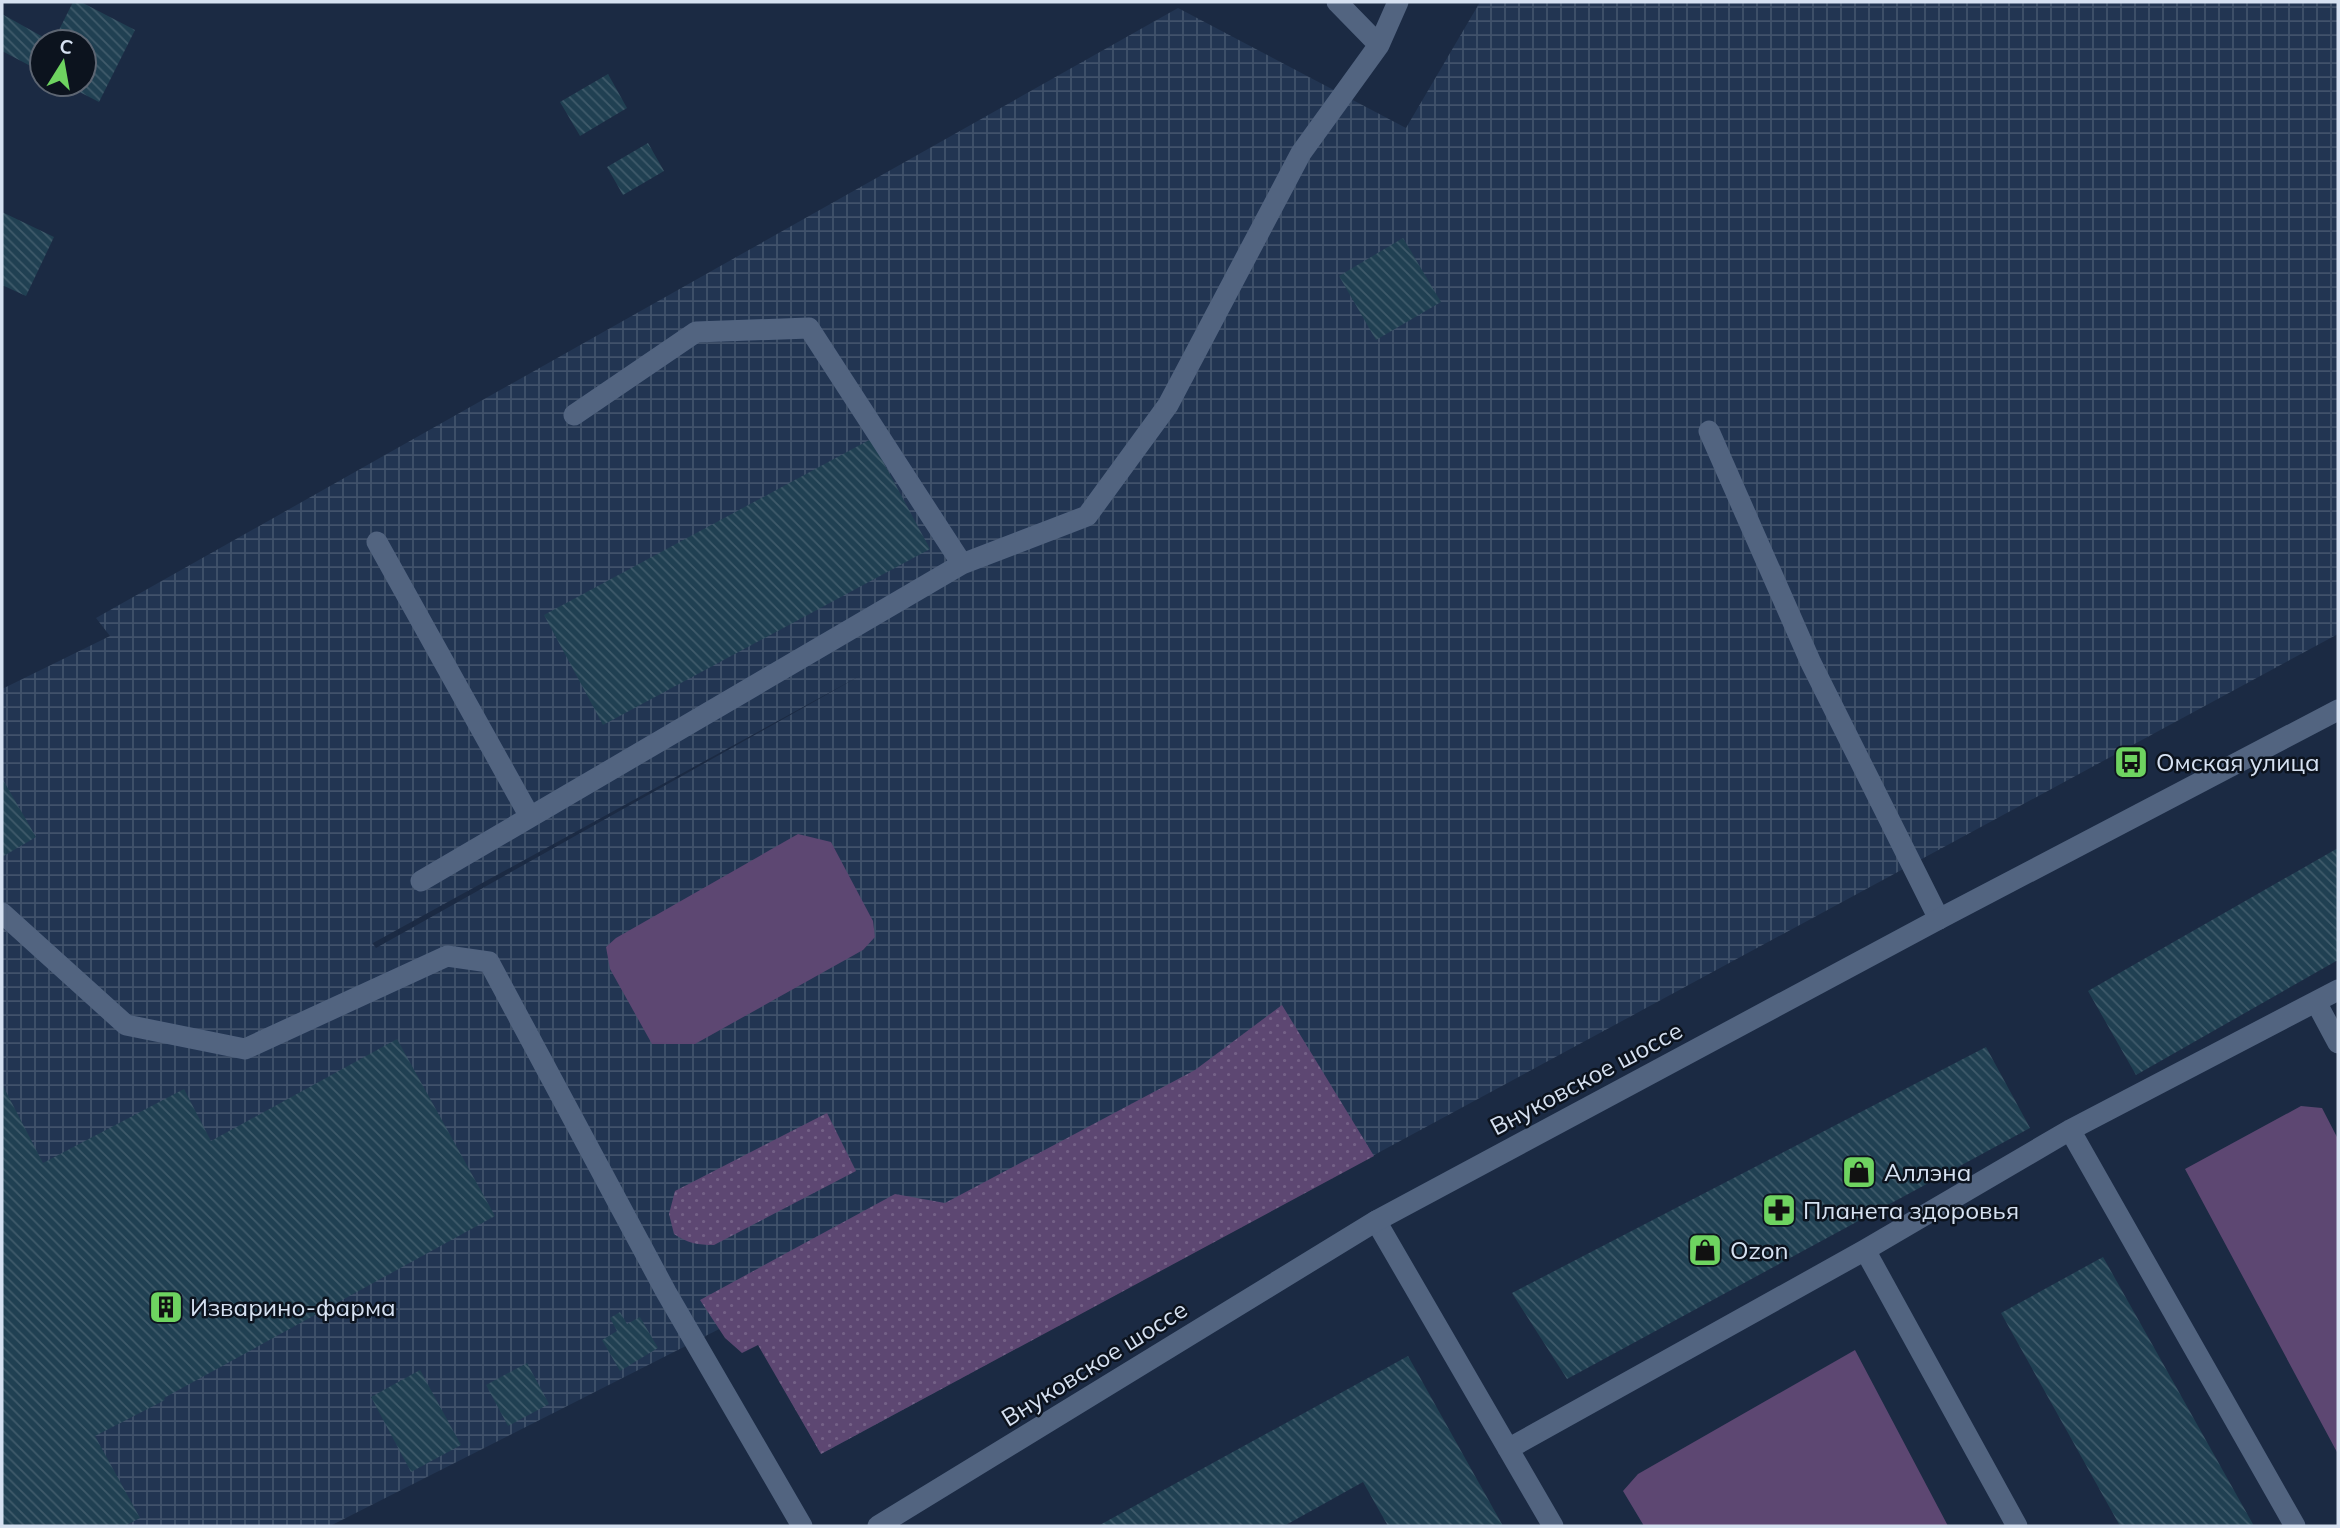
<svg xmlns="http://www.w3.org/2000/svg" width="2340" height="1528" viewBox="0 0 2340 1528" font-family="Mulish,sans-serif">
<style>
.industrial{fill:url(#industrial-grid);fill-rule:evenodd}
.grass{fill:url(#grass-dots)}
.park{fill:#5d4772}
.building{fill:url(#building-back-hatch)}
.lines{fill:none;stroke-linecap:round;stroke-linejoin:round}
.service{stroke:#526480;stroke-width:21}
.tertiary{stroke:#526480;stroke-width:21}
.labels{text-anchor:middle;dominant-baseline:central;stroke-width:5;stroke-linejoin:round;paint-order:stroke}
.poi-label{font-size:24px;fill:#d6e1f1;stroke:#0c131e;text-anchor:start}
.street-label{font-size:24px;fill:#d6e1f1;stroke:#0c131e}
</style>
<defs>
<pattern id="industrial-grid" width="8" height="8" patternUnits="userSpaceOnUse" patternTransform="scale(1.75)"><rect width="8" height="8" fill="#223552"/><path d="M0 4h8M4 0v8" fill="none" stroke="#41526b"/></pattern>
<pattern id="grass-dots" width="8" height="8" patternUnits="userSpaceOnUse" patternTransform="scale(1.75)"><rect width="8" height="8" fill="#5d4772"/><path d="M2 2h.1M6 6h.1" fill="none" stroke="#746187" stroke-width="1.8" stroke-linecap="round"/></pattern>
<pattern id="building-back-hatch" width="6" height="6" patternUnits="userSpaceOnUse" patternTransform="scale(1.75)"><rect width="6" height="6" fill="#204052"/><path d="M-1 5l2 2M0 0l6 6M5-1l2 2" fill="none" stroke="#405b6b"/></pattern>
</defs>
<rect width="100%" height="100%" fill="#1b2a43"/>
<path class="industrial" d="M1480 2H2338V634L821 1454 743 1317 330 1526H2V689L110 636 96 618 1178 8 1406 128ZM865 673 376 948 373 944V943Z"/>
<path class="grass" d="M1282 1005 1374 1156 821 1454 758 1345 742 1353 725 1338 700 1300 895 1194 945 1203 1195 1070Z
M827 1113 856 1171 714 1245C698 1245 687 1243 674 1234L669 1214 675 1191Z"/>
<path class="park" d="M798 834 831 842 873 921 875 937 863 950 695 1044H652L610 969 606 947 616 938Z
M2301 1106 2322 1108 2338 1139V1454L2185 1169Z
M1855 1350 1948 1526H1644L1623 1491 1638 1474Z"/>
<path class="building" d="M73 2H81L135 30 99 102 64 84H84V42H53Z
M2 14 52 42H42V72L2 51Z
M608 74 627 108 580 136 560 102Z
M648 143 664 171 623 195 607 167Z
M2 212 54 237 26 296 2 285Z
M1403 238 1441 302 1376 340 1339 276Z
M871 439 930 549 603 725 544 615Z
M2 778 36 837 2 857Z
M2338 848V960L2136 1075 2088 991Z
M397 1039 495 1216 164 1398 165 1400 95 1436 140 1518 125 1526H2V1084L43 1163 184 1089 211 1141Z
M1986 1047 2030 1128 1567 1379 1512 1293Z
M2103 1257 2152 1344 2254 1526H2120L2001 1313Z
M620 1312 627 1324 640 1317 658 1348 620 1371 602 1340 617 1331 610 1318Z
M1408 1356 1503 1526H1388L1363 1482 1284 1526H1098Z
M527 1363 549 1404 508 1426 486 1385Z
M420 1370 461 1445 411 1472 371 1397Z"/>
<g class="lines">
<path class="service" d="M1337 2 1379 45 1398 2
M1709 431 1811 663 1939 919
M377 542 530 817
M962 564 1087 516 1168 405 1301 153 1379 45
M421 881 962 564 809 328 696 332 574 415
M2 913 126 1025 245 1049 447 956 489 962 666 1292 802 1526
M2316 1002 2338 1043
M2070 1130 2295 1526
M1376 1221 1553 1526
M1865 1250 2017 1526
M1508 1449 1865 1250 2070 1130 2338 990"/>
<path class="tertiary" d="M878 1526 1376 1221 1939 919 2338 710"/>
</g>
<defs>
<g id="bus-square" transform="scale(1.75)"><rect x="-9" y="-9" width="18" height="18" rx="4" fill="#6ed360" stroke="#0c131e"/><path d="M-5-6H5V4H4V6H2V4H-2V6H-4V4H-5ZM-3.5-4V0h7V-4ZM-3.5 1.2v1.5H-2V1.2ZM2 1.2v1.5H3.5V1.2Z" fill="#111"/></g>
<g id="shop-square" transform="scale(1.75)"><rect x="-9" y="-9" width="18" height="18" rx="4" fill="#6ed360" stroke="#0c131e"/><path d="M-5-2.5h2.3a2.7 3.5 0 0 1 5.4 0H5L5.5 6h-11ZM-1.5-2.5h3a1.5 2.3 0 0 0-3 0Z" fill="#111"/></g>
<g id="pharmacy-square" transform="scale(1.75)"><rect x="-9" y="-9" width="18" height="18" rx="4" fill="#6ed360" stroke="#0c131e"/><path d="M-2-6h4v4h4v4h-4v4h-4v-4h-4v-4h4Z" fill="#111"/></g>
<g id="building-square" transform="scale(1.75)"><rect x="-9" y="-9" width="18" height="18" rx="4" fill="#6ed360" stroke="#0c131e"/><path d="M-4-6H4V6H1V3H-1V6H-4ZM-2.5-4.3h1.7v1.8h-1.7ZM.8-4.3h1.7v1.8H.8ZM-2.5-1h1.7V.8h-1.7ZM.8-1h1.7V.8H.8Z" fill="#111"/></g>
</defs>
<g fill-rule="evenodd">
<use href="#bus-square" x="2131" y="762"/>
<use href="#shop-square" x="1859" y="1172"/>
<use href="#pharmacy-square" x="1779" y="1210"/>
<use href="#shop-square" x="1705" y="1250"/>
<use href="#building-square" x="166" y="1307"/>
</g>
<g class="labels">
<g class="poi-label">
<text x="2156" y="762">Омская улица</text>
<text x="1884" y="1172">Аллэна</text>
<text x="1803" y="1210">Планета здоровья</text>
<text x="1730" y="1250">Ozon</text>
<text x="190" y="1307">Изварино-фарма</text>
</g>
<g class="street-label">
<text transform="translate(1586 1078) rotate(-28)">Внуковское шоссе</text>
<text transform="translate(1094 1363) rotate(-32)">Внуковское шоссе</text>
</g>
</g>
<rect width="2340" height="1528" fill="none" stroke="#d6e1f1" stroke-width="7"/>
<g transform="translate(63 63) rotate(11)"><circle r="33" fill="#0c131e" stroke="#5d6572" stroke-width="2"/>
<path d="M0-5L12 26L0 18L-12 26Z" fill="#6ed360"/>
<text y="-10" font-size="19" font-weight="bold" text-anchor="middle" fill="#d6e1f1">С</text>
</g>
</svg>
